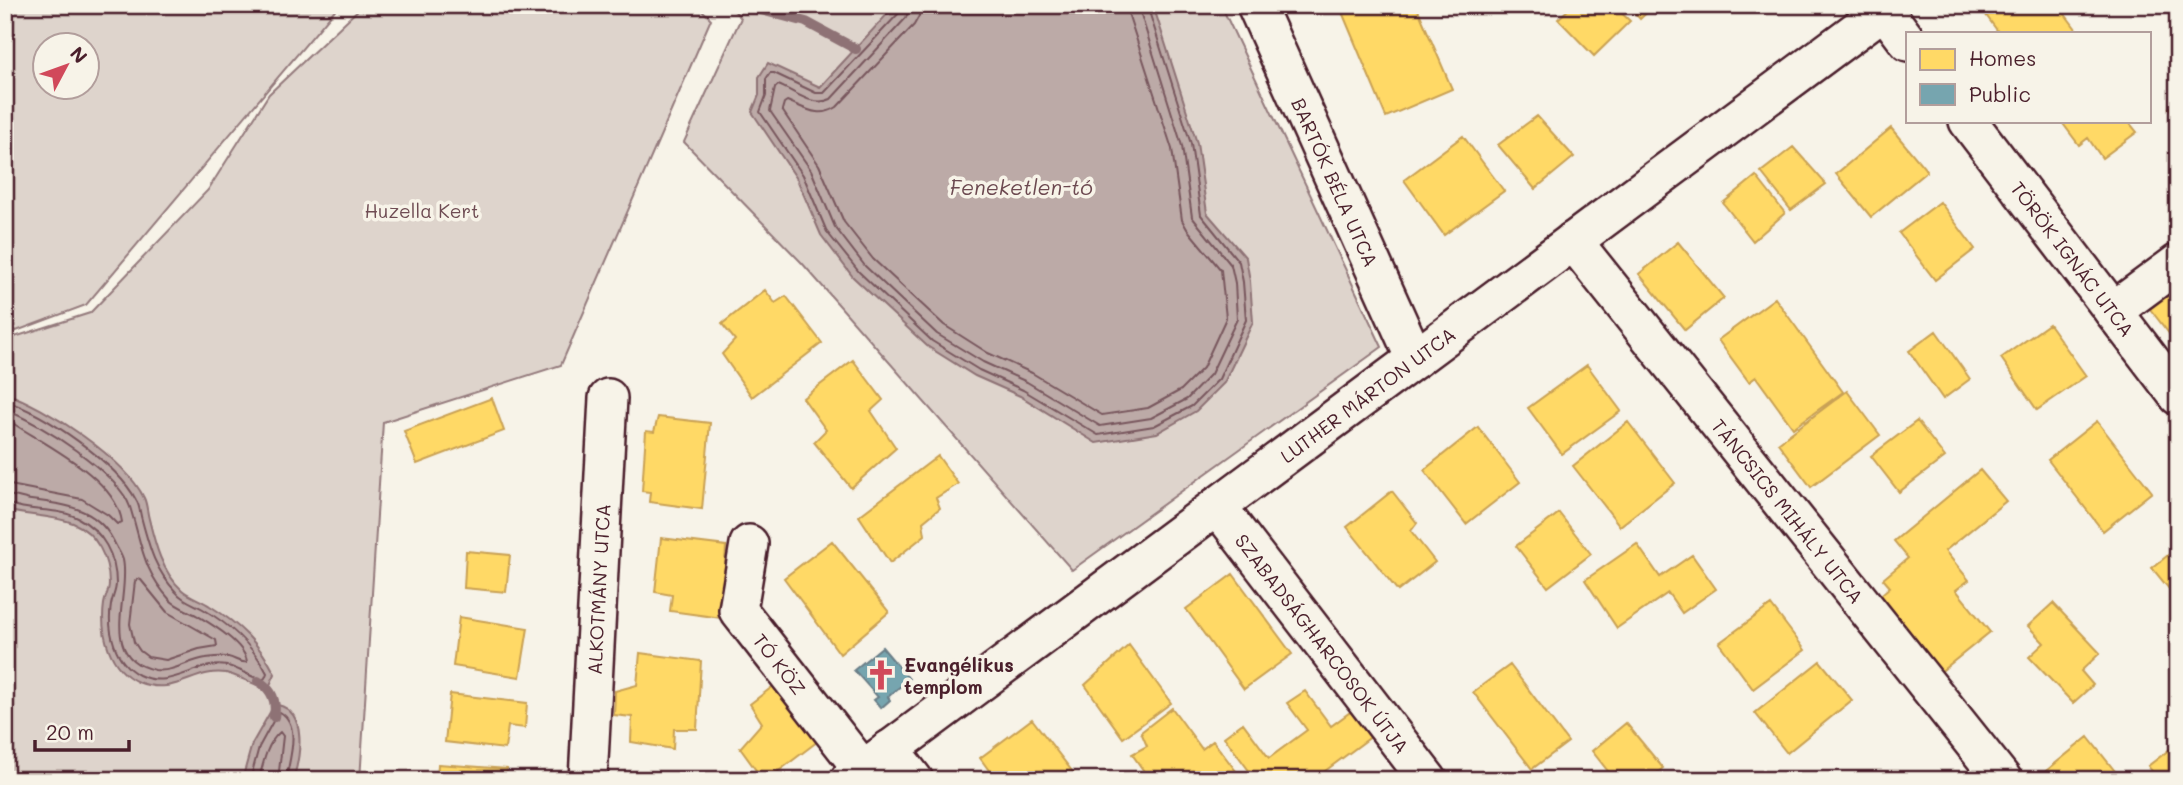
<svg xmlns="http://www.w3.org/2000/svg" width="2183" height="785" viewBox="0 0 2183 785" font-family="Mali,sans-serif">
<style>
.green{fill:#ded4cc;stroke:#947a7c;stroke-width:2;fill-rule:evenodd}
.water{fill:#bcaaa7;stroke:#8e7275;stroke-width:2}
.homes{fill:#ffd966;stroke:#c9a154;stroke-width:2}
.public{fill:#76a5af;stroke:#697d87;stroke-width:2}
.lines{fill:none;stroke-linecap:round;stroke-linejoin:round}
.shore{stroke:#78575d;stroke-width:2}
.stream{stroke:#8e7275;stroke-width:10}
.minor-casing{stroke:#4a1f2b;stroke-width:42}
.minor{stroke:#f7f3e8;stroke-width:37}
.labels{text-anchor:middle;dominant-baseline:central;stroke-width:7;stroke-linejoin:round;paint-order:stroke}
.street-label{font-size:19px;fill:#4a1f2b;stroke:#f7f3e8}
.park-label{font-size:19px;fill:#6f4c53;stroke:#f7f3e8}
.poi-label{font-size:19px;font-weight:bold;fill:#4a1f2b;stroke:#f7f3e8;text-anchor:start}
.water-label{font-size:21px;font-style:italic;fill:#6c4950;stroke:#f7f3e8}
</style>
<rect width="100%" height="100%" fill="#f7f3e8"/>
<filter id="ink" filterUnits="userSpaceOnUse"><feTurbulence type="fractalNoise" baseFrequency=".0143" numOctaves="2"/><feDisplacementMap in="SourceGraphic" scale="14" xChannelSelector="R" yChannelSelector="G"/><feConvolveMatrix kernelMatrix="1 2 1 2 8 2 1 2 1" color-interpolation-filters="sRGB"/></filter>
<g filter="url(#ink)">
<path class="green" d="M5 5H339L86 305 11 333H5ZM46 46H88V88H46Z
M363 5H697L711 19 561 365 383 422 360 780H5V340L90 313 208 190 269 94Z
M729 5H1221L1382 347 1072 570 802 263 684 142 741 18Z"/>
<path class="water" d="M901 5H1153L1197 143 1207 213 1246 258 1250 281 1253 322 1224 383 1196 411 1157 433 1096 443 1020 396 975 376 927 346 853 277 821 235 797 179 752 112 759 95V77L768 63 820 87 891 10Z
M5 393C46 407 125 458 144 498 147 504 147 512 149 519 155 544 162 572 182 590 190 597 202 600 210 606 239 624 260 644 275 674L270 685 265 688C253 684 235 675 226 673 194 668 176 697 138 682 109 669 100 633 104 604 105 597 109 591 109 584 109 559 97 533 73 523 52 515 27 516 5 510Z
M278 705C308 712 300 758 293 780H242L252 744 273 707Z"/>
<path class="homes" d="M1358 5H1416L1452 89 1386 117 1342 12Z
M1573 5H1613L1630 21 1594 56 1558 19Z
M1628 5H1655L1640 19Z
M1991 5H2058L2079 33H1999L1983 11Z
M2178 101V120L2169 108Z
M1537 116 1574 157 1535 189 1498 145Z
M2061 121H2128L2137 132 2102 158 2088 138 2079 145Z
M1891 128 1927 171 1871 217 1836 174Z
M1463 136 1504 191 1444 235 1404 180Z
M1793 147 1826 184 1791 210 1761 172Z
M1756 176 1785 213 1753 241 1723 203Z
M1940 202 1975 249 1935 280 1899 233Z
M1678 242 1724 298 1685 330 1639 274Z
M2178 288V345L2150 309Z
M765 290 775 303 786 296 822 343 752 397 722 354 735 340 722 324Z
M1775 298 1843 392 1793 428 1756 377 1749 382 1718 340Z
M2049 324 2086 376 2037 410 2001 358Z
M1936 331 1970 379 1943 399 1909 351Z
M853 360 883 400 871 411 896 448 851 488 814 442 826 430 803 398Z
M1587 365 1621 411 1562 454 1528 408Z
M1847 391 1880 435 1811 487 1778 443Z
M492 398 504 431 417 464 404 431Z
M658 417 710 423 702 509 649 502 650 492 642 491 646 431 654 432Z
M1917 421 1945 457 1899 492 1871 456Z
M2097 421 2152 492 2103 531 2048 460Z
M1628 422 1675 483 1620 526 1573 466Z
M1478 427 1520 482 1466 524 1424 470Z
M938 456 958 484 936 498 940 508 923 522 925 535 890 563 859 516Z
M1980 470 2006 501 1945 551 1969 580 1956 590 1990 632 1939 673 1877 598 1890 587 1883 579 1908 558 1894 541Z
M1392 491 1417 523 1411 531 1435 562 1398 591 1347 527Z
M1559 513 1591 554 1548 587 1516 546Z
M661 538 726 546 722 618 670 611 672 595 655 592Z
M832 541 889 612 840 654 784 578Z
M1637 544 1660 577 1692 555 1716 589 1682 613 1668 593 1617 628 1585 580Z
M2178 547V600L2152 568Z
M466 551 510 555 506 592 464 588Z
M1233 574 1292 654 1244 689 1186 609Z
M2053 603 2100 653 2081 671 2093 685 2073 703 2029 657 2044 643 2028 626Z
M1771 605 1805 650 1753 689 1719 643Z
M459 617 528 628 520 677 453 666Z
M1129 645 1171 703 1123 738 1085 685Z
M640 653 701 661 697 729H674L673 749 631 742 632 717 614 715 615 691 637 685Z
M1820 661 1852 700 1787 753 1755 713Z
M1510 665 1568 742 1532 769 1473 692Z
M776 684 826 735 767 780H763L740 748 762 723 750 704Z
M1305 691 1331 726 1353 710 1372 736 1313 780H1256L1224 737 1243 723 1269 758 1307 730 1287 703Z
M450 694 527 703 525 728 508 726 505 749 445 742Z
M1172 708 1202 749 1213 741 1236 771 1224 780H1150L1132 754 1147 746 1141 732Z
M1032 719 1075 775 1068 780H996L980 758Z
M1626 723 1663 768 1649 780H1615L1592 751Z
M2088 737 2122 780H2053L2046 771Z
M2178 743V780H2159L2148 766Z
M438 764 507 769 506 780H437Z"/>
<path class="public" d="M882 647 909 679 888 697 890 700 881 708 874 700 878 697 854 670Z"/>
<g class="lines">
<path class="shore" d="M901 5 899 13 824 93H816L774 73H770L766 79V96L760 112 803 175 827 232 859 272 932 341 979 370 1023 390 1098 435 1154 426 1192 406 1219 379 1246 320 1243 282 1239 262 1201 215 1191 144 1147 5
M910 5 906 18 831 99C813 108 795 91 778 85L775 88 770 111 811 170 835 227 865 266 937 334 983 362 1027 382 1100 426 1151 418 1187 399 1211 374 1237 319 1235 283 1231 265 1192 217 1182 146 1138 5
M921 5 919 16 914 25 837 107C819 119 805 108 787 101L784 103 782 110 819 165 844 222 873 259 944 325 988 353 1032 373 1102 415 1148 408 1181 390 1203 368 1226 318 1221 270 1187 229 1182 220 1172 149 1129 16 1127 5
M5 401C44 413 117 463 136 500 140 506 140 514 142 520 150 550 155 569 176 592 182 600 194 604 203 609 230 625 252 644 267 673L265 678 262 680C250 677 239 668 227 666 196 660 172 691 139 675 114 662 107 630 111 605 112 598 116 591 116 584 116 556 103 531 78 518 63 510 43 511 26 508 19 507 12 504 5 504
M5 410C38 421 119 474 130 507 142 545 142 569 170 600 177 607 189 611 198 616 213 625 245 644 247 662 240 664 235 658 228 657 221 656 213 657 206 658 189 660 173 673 155 670 97 659 131 595 123 560 121 553 116 547 113 540 96 508 65 504 31 500 23 499 14 495 5 495
M5 421 14 424C48 446 116 479 122 522L117 524 108 515 82 499 5 484
M138 579 141 580 167 612 216 640 217 646 199 649 166 660 148 657 140 651 134 642 130 624 135 581Z
M250 780 259 747 277 714 280 712C302 725 289 760 286 780
M259 780C263 763 267 743 280 732L283 736 278 780"/>
<path class="stream" d="M757 5 761 10 806 22 856 49
M258 681C272 689 277 701 274 717"/>
<g class="minor-casing">
<g id="minor">
<path id="s1" d="M1256 5 1415 359"/>
<path d="M1871 5 1884 10 1908 42"/>
<path id="s2" d="M1968 121 2178 396"/>
<path id="s3" d="M1573 241 2003 780"/>
<path d="M2113 311 2178 263"/>
<path id="s4" d="M1217 506 1428 780"/>
<path id="s5" d="M749 544 738 610 863 770"/>
<path d="M890 749 914 780"/>
<path id="s6" d="M588 780 608 398"/>
<path id="s7" d="M849 780 1884 10"/>
</g>
</g>
<use href="#minor" class="minor"/>
</g>
</g>
<defs>
<g id="church-bare" transform="scale(2.415)"><path d="M-1.2-6h2.4v3.5h3.3v2.4h-3.3V6h-2.4V-.1h-3.3v-2.4h3.3Z" fill="#d1495b" stroke="#f7f3e8" stroke-width="2.5" paint-order="stroke"/></g>
</defs>
<g fill-rule="evenodd">
<use href="#church-bare" x="881" y="675"/>
</g>
<g class="labels">
<g class="street-label">
<text stroke="none"><textPath href="#s1" startOffset="194">BARTÓK BÉLA UTCA</textPath></text>
<text stroke="none"><textPath href="#s2" startOffset="173">TÖRÖK IGNÁC UTCA</textPath></text>
<text stroke="none"><textPath href="#s7" startOffset="646">LUTHER MÁRTON UTCA</textPath></text>
<text stroke="none"><textPath href="#s3" startOffset="345">TÁNCSICS MIHÁLY UTCA</textPath></text>
<text stroke="none"><textPath href="#s6" startOffset="191">ALKOTMÁNY UTCA</textPath></text>
<text stroke="none"><textPath href="#s4" startOffset="173">SZABADSÁGHARCOSOK ÚTJA</textPath></text>
<text stroke="none"><textPath href="#s5" startOffset="135">TÓ KÖZ</textPath></text>
</g>
<g class="park-label">
<text x="422" y="210">Huzella Kert</text>
</g>
<g class="poi-label">
<text x="904" y="664">Evangélikus<tspan x="904" dy="22">templom</tspan></text>
</g>
<g class="water-label">
<text x="1021" y="186">Feneketlen-tó</text>
</g>
</g>
<rect width="2183" height="785" fill="none" stroke="#f7f3e8" stroke-width="28"/>
<rect x="14" y="14" width="2155" height="757" fill="none" stroke="#4a1f2b" stroke-width="2.5" filter="url(#ink)"/>
<rect x="1906" y="32" width="245" height="91" fill="#f7f3e8" stroke="#b29e9c" stroke-width="2"/>
<rect x="1920" y="49" width="35" height="21" fill="#ffd966" stroke="#b29e9c" stroke-width="2"/>
<text x="1969" y="66" font-size="21" fill="#4a1f2b">Homes</text>
<rect x="1920" y="84" width="35" height="21" fill="#76a5af" stroke="#b29e9c" stroke-width="2"/>
<text x="1969" y="102" font-size="21" fill="#4a1f2b">Public</text>
<g transform="translate(66 66) rotate(49)"><circle r="33" fill="#f7f3e8" stroke="#b29e9c" stroke-width="2"/>
<path d="M0-5L12 26L0 18L-12 26Z" fill="#d1495b"/>
<text y="-10" font-size="19" font-weight="bold" text-anchor="middle" fill="#4a1f2b">N</text>
</g>
<path d="M35 740v10h94v-10" fill="none" stroke="#4a1f2b" stroke-width="3.5"/>
<text x="46" y="740" font-size="21" fill="#4a1f2b" stroke="#f7f3e8" stroke-width="5" paint-order="stroke">20 m</text>
</svg>
